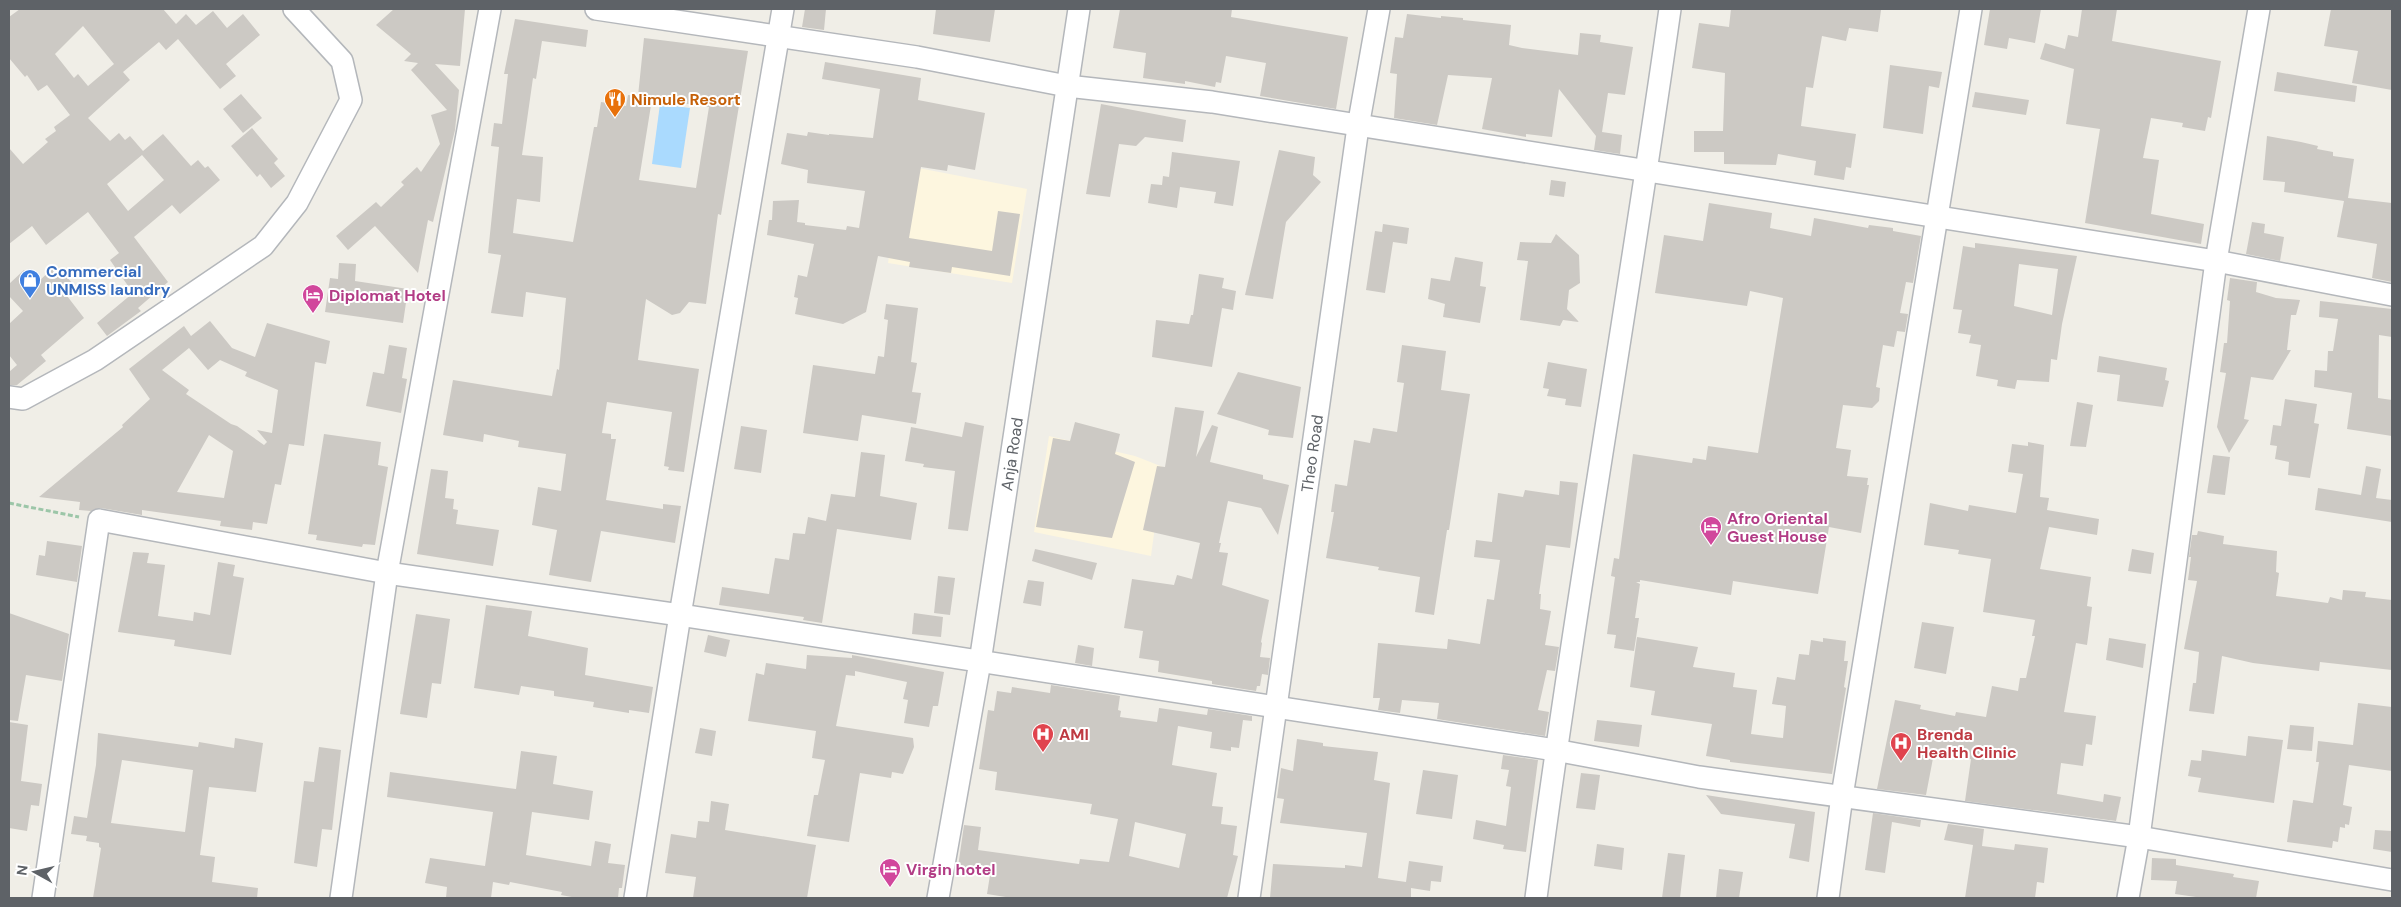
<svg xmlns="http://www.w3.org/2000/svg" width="2401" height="907" viewBox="0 0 2401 907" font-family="'DM Sans',sans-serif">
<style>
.commercial{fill:#fdf6df}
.water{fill:#aadafe}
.building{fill:#ccc9c4;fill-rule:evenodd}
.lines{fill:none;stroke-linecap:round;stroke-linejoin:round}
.minor-casing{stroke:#b4b7bb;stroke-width:24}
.path{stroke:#9cc6a8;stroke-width:3;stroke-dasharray:5 2.5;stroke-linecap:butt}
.minor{stroke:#fff;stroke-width:21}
.labels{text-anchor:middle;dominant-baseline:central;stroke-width:4;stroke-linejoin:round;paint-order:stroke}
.food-label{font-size:16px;font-weight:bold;fill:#c56008;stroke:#fff;text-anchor:start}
.shop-label{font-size:16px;font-weight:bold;fill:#366cbe;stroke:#fff;text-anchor:start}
.hotel-label{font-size:16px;font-weight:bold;fill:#b23c85;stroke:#fff;text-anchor:start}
.street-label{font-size:16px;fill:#5e6267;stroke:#fff}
.health-label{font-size:16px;font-weight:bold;fill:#be3a42;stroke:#fff;text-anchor:start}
</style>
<rect width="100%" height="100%" fill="#f0eee7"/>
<path class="commercial" d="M903 165 1027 189 1012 283 888 263Z
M1049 436 1135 456 1163 467 1151 556 1034 532Z"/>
<path class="water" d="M660 104 690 108 681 168 652 164Z"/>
<path class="building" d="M20 9H163L176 24 186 14 196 25 213 11 227 28 243 14 260 35 226 64 236 76 220 89 178 39 166 50 159 42 123 72 130 80 88 118 110 141 119 133 125 140 130 136 143 151 163 134 191 166 198 160 205 168 208 166 220 180 180 214 172 205 134 237 168 282 138 308 141 311 107 336 97 323 133 293 110 260 119 253 88 212 46 245 32 226 9 244V148L23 164 48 142 45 139 56 131 54 127 70 115 47 85 38 91 27 75 25 77 9 58V17ZM83 26 114 64 88 86 78 74 74 78 55 54ZM142 155 164 180 128 211 107 184Z
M394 9H465L460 66 435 64 459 90 455 130 433 222 428 220 418 273 375 226 348 250 336 236 376 202 381 207 404 185 401 182 417 167 421 172 440 144 431 115 447 110 411 70 418 63 404 61 411 54 376 25Z
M805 9H826L824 30 802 27Z
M936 9H995L990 42 933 34Z
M1120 9H1232L1231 17 1348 37 1336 109 1260 96 1266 63 1226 56 1221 83 1216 82 1215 87 1185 81V84L1143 78 1146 53 1113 48Z
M1731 9 1881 10 1878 32 1849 28 1846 41 1822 36 1813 88 1806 87 1801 126 1856 134 1851 168 1846 167 1844 180 1814 175 1816 161 1778 154 1776 165 1724 164V152H1694V131H1723L1725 73 1692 68 1699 23 1729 27Z
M1990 9H2041L2035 43 2009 38 2007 49 1984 45Z
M2082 9H2117L2112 41 2221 61 2211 118 2208 117 2205 131 2182 127 2183 123 2151 118 2143 158 2159 160 2151 214 2204 224 2201 244 2085 223 2100 129 2066 124 2074 69 2040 59 2045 43 2065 49 2068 35 2078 37Z
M2331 9H2392V90L2352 83 2358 51 2324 46Z
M1407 14 1441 18V16L1463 18V20L1511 25 1509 45 1522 48 1578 55 1580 33 1601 35 1600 42 1633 47 1625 95 1608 93 1602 132 1622 135 1620 154 1594 150 1596 136 1559 89 1552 137 1526 134V137L1482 129 1492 78 1448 75 1437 125 1394 118 1397 74 1390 73 1395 37 1403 38Z
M515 19 588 30 586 47 542 41 536 79 533 78 522 155 543 157 540 202 517 199 513 233 573 242 594 127H597L601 102 626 106 628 95 638 96 644 38 748 51 721 215 718 214 706 304 689 302 680 313 672 315 646 299 638 360 699 369 684 472 668 470 669 467 664 466 672 412 607 402 602 433 611 434V439H616L606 500 663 509V504L681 506 675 543 601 531 591 582 549 575 557 530 532 525 538 487 561 491 566 454 518 447 519 441 484 434 483 442 443 435 453 380 552 396 557 369 559 370 566 298 526 292 523 317 491 313 501 255 488 253 499 147 491 146 494 123 502 124 508 74H504ZM652 99 709 107 696 188 639 180Z
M825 62 921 78 918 100 985 113 975 170 948 165 947 171 921 167 909 238 992 251 998 211 1020 214 1010 276 952 267 951 273 909 267 910 262 878 256 866 312 843 324 795 314 798 298 794 297 798 275 807 277 814 244 767 235 769 220H772L773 201 799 200 797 222 805 223V225L846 230 847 226 859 228 865 191 807 183 808 170 781 164 787 133 807 136 808 132 829 135V134L873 138 880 89 822 79Z
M1890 65 1942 72 1939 88 1929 86 1923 134 1883 128Z
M2277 72 2357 86 2355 102 2274 91Z
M1975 92 2029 100 2026 115 1972 107Z
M241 94 262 118 243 133 223 109Z
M1101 104 1186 120 1183 142 1145 137 1136 146 1119 144 1110 197 1086 194Z
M252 128 278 159 274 163 285 176 271 188 260 174 257 177 231 146Z
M2267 136 2301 142 2318 146 2317 149 2333 152V156L2354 159 2348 198 2392 203V282L2372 278 2377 244 2337 237 2344 201 2284 192 2285 182 2263 180Z
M1279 150 1315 157 1313 175 1321 182 1286 222 1273 299 1245 295Z
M1172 152 1240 161 1233 206 1214 203 1216 192 1180 187 1177 208 1148 203 1151 184 1162 185 1163 176 1169 177Z
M1551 180 1566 182 1564 197 1549 195Z
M1709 203 1772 213 1770 228 1811 236 1814 218 1868 228 1869 225 1893 228V231L1921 236 1913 283 1906 282 1900 313 1908 314 1905 332 1897 331 1894 347 1883 345 1876 387 1880 388 1879 401 1872 408 1843 405 1836 448 1851 450 1847 476 1868 478 1867 485H1869L1861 533 1829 527 1818 594 1733 581 1731 595 1640 580V582H1636L1640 584 1635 618H1639L1634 651 1614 648 1616 635 1607 634 1615 577 1611 576 1614 558 1619 559 1633 454 1692 463 1693 458 1706 460 1708 446 1758 453 1783 298 1750 291 1747 306 1655 293 1664 235 1703 241Z
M2252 222 2265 224 2264 233 2284 237 2280 261 2246 254Z
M1383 224 1409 228 1407 244 1393 242 1385 293 1366 290 1375 231 1382 232Z
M1556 234 1579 255 1580 283 1569 290 1567 309 1579 322 1563 320 1560 326 1520 320 1528 261 1517 260 1520 242 1551 243Z
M1975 243 2077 256 2062 324 2057 360 2051 359 2049 382 2017 380 2015 389 1997 386 1998 380 1976 376 1981 345 1969 343 1971 335 1958 333 1962 310 1953 309 1963 246 1975 248ZM2019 264 2058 269 2052 315 2014 306Z
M1455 257 1483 262 1480 286 1486 287 1480 323 1443 317 1445 304 1428 299 1431 278 1450 281Z
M339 263 356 264 355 281 408 289 403 323 325 312 330 278 338 279Z
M56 265 73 284 64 292 84 318 41 355 46 361 17 385H9V372L17 365 9 355V324L23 311 9 296V284L24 270 37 283Z
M1199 274 1224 278 1222 288 1236 291 1233 310 1222 308 1212 367 1152 357 1156 320 1189 324 1191 315H1193Z
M2230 278 2257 282 2256 292 2276 298 2300 300 2296 315H2291L2287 350H2291L2273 380 2251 377 2244 419 2249 420 2229 453 2217 427 2226 373 2220 372 2224 343H2227L2230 301 2227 300Z
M2320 301 2392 309V337L2379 335 2378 398 2392 400V436L2347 429 2352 393 2314 387 2315 370 2327 371 2328 351H2333L2338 319 2319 317Z
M886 304 918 308 911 362 917 363 912 392 921 393 916 424 862 415 858 441 803 433 813 365 875 374 878 356 884 357 888 320 884 319Z
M210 321 232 348 255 357 267 323 330 341 326 364 315 362 304 446 289 444 281 485 275 484 267 524 253 522 252 530 220 526 221 521 142 510V515L101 508 91 511 79 510 80 502 39 497 123 427 122 425 150 399 129 369 184 326 191 336ZM189 348 208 370 220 360 247 372 245 376 278 390 272 433 257 430 267 442 264 445 237 426 231 424 186 394 189 390 162 370ZM209 435 233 451 224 498 177 492Z
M389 345 407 348 402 378 407 379 401 413 366 406 373 372 384 374Z
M1402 345 1446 351 1441 390 1470 394 1449 530H1447L1434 615 1415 612 1420 577 1378 570 1379 567 1326 558 1334 512H1331L1335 484 1347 486 1354 440 1370 443 1373 428 1397 432 1404 383 1397 382Z
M2099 356 2167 368 2165 380 2169 381 2163 407 2117 401 2120 375 2097 372Z
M1548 362 1587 369 1581 407 1565 405 1566 399 1547 396 1549 389 1543 388Z
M1238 372 1301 387 1293 438 1268 435 1269 430 1217 414Z
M2285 399 2317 404 2314 423 2319 424 2310 478 2288 475 2289 462 2275 459 2277 446 2270 445 2273 425 2281 426Z
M2077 402 2093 405 2086 447 2070 446Z
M1175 407 1204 411 1196 457 1212 425 1218 427 1210 462 1263 475V479L1289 485 1278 535 1261 508 1228 501 1219 543H1221L1219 552 1228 553 1222 585 1269 600 1261 642 1262 643 1260 657 1270 658 1268 675 1262 674 1260 686H1257L1256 691 1212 684V681L1158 672 1159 661 1139 658 1143 631 1124 628 1132 579 1174 585 1177 575 1192 579 1200 543 1143 530 1157 466 1165 467Z
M965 422 984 426 968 531 948 529 955 471 923 467 924 464 905 461 911 427 962 437Z
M1075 422 1120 434 1115 454 1135 462 1112 538 1036 527 1053 438 1070 441Z
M741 426 767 430 761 473 734 469Z
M324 434 381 442 378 465 388 467 375 545 363 544 362 547 316 540 317 535 308 534Z
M2028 442 2044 445 2040 497 2049 498 2047 510 2099 519 2097 535 2049 527 2040 569 2091 577 2087 606 2092 607 2087 645 2076 643 2064 712 2096 716 2092 745 2086 744 2083 766 2061 763 2057 794 2103 802 2104 794 2121 797 2116 821 1965 801 1971 759 1934 753 1926 795 1877 789 1895 700 1921 705 1920 709 1955 716 1956 712 1986 717 1992 686 2018 691 2020 678H2026L2035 636H2032L2035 620 1983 612 1991 559 1958 554 1959 550 1924 545 1930 503 1968 511 1969 505 2016 513 2023 474 2008 472 2012 444 2028 446Z
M861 452 885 455 880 496 917 503 911 540 837 529 822 623 803 620 804 617 719 605 722 587 769 594 775 558 789 560 793 533 805 534 808 517 826 521 831 494 855 497Z
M2213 455 2230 457 2225 495 2207 493Z
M2366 466 2381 469 2376 498 2392 500V522L2315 510 2318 488 2361 495Z
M431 469 448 471 445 498 454 499 453 509 458 510 456 524 499 530 493 566 417 554Z
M1560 481 1578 483 1570 548 1546 545 1539 594H1541L1540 609 1551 611 1545 645 1559 647 1555 671 1547 670 1538 710 1549 712 1545 736 1437 719 1439 703 1402 700 1400 713 1378 710 1380 698H1373L1378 643 1447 649 1448 639 1480 644 1487 599 1494 600 1500 560 1474 557 1476 540 1492 542 1498 493 1523 497 1525 490 1559 495Z
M2198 531 2224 536 2223 544 2277 551 2276 572 2279 573 2276 596 2328 603 2330 597 2342 600 2343 590 2366 592 2365 597 2392 600V670L2320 662 2319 671 2253 663 2222 656 2214 714 2189 711 2193 683H2196L2199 652 2184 649 2197 581 2188 580 2191 557H2189L2192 535H2197Z
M47 541 82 546 77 582 36 575 39 555 45 556Z
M1035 549 1097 563 1092 580 1032 561Z
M2132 549 2154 553 2151 574 2128 571Z
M133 552 149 553 147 563 165 565 158 616 193 621 194 612 210 615 218 562 235 565 233 576 244 578 231 655 174 646 175 640 118 632Z
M938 576 955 578 950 615 934 613Z
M1028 580 1044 582 1041 606 1023 603Z
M486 605 532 611 528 636 588 648 585 675 653 687 649 713 629 710V713L593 707 594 702 554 696V691L521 686 519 695 474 688Z
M9 613 69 634 62 681 26 675 18 721 9 720Z
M914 613 943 617 941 637 912 634Z
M416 614 450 619 441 684 432 683 427 718 400 714Z
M1922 622 1954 627 1946 674 1914 668Z
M708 635 730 640 726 657 704 652Z
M1637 637 1698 647 1693 667 1735 673 1733 687 1757 690 1751 734 1783 738 1786 706 1772 704 1777 677 1795 680 1799 654 1809 655 1811 640 1823 642V638L1846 641 1844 661H1848L1844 687 1846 688 1832 774 1730 762V760L1706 756 1712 724 1651 715 1655 691 1630 687Z
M2109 638 2146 644 2143 668 2106 660Z
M1078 645 1094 648 1092 666 1075 663Z
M807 655 852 658V655L944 672 938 706H933L929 727 904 723 908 700 903 699 907 682 855 671V676L846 675 836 726 913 738 914 747 903 774 892 772 891 778 860 773 849 842 807 836 814 795H818L825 760 812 758 816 731 748 721 756 673 764 675 766 663 806 669Z
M1051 685 1120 696 1118 710 1121 711 1120 717 1157 722 1159 708 1207 715 1208 709 1252 716V721L1243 720 1239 748 1231 747V751L1210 748 1212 732 1178 726 1172 765 1217 773 1212 806 1223 807 1221 824 1237 826 1233 855 1238 856 1227 898H1012L987 894 990 875 960 871 961 868 958 867 964 825 981 827 978 850 1079 864 1080 859 1109 862 1118 819 1090 814 1092 804 995 790 997 772 979 769 988 710 994 711 997 691 1011 693 1012 687 1050 693ZM1135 822 1186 834 1179 868 1129 856Z
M2358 703 2392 707V771L2349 765 2343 805 2352 807 2349 825 2345 824V828L2340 827 2338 842 2333 841 2332 848 2287 842 2293 800 2313 803 2319 762H2316L2318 741 2353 745Z
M1597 720 1642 725 1639 747 1594 741Z
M9 722 28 725 21 781 42 784 39 806 31 805 27 831 9 828Z
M2290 725 2314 727 2312 751 2287 749Z
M700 728 716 731 712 756 695 753Z
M98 733 198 747 199 742 234 748 235 738 263 743 256 792 209 787 200 855 215 857 212 882 258 888 257 898H93L101 848 99 847V843L86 841 87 836 71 834 74 816 87 818 96 765ZM122 760 193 770 185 832 111 823Z
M2248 736 2283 740 2274 803 2198 792 2201 778 2188 776 2191 760 2201 761 2202 750 2246 756Z
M1297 739 1323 743V746L1378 752 1374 780 1390 783 1378 878 1406 882 1409 861 1443 866 1441 882 1431 881 1430 891 1411 888V898H1270L1273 864 1345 868V865L1362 867 1367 833 1280 823 1284 799 1277 798 1281 768 1293 771Z
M319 747 341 750 332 830 322 829 317 867 294 863 304 781 314 782Z
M521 751 557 756 553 784 593 791 589 820 532 812 526 855 591 866 595 841 611 844 608 863 625 865 622 888H619L618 898H577L561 895 562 892 510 882 509 885 493 882 491 898H446L447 887 425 883 430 858 485 866 493 812 387 797 390 772 516 789Z
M1503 755 1538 760 1526 852 1503 849 1504 845 1473 839 1476 820 1506 826 1511 787 1506 786 1509 770 1501 769Z
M1423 770 1458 775 1452 819 1416 814Z
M1581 773 1600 775 1595 810 1576 808Z
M1706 795 1815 812 1809 862 1789 858 1795 824 1721 814Z
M711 801 729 804 725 830 816 845 807 898H693L696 877 665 873 671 834 696 838 698 821 709 822Z
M1873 813 1921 820 1920 827 1892 822 1885 873 1865 870Z
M1948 824 1984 829 1982 846 2014 850 2015 844 2048 848 2044 883 2037 882 2035 898H1965L1973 845 1944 840Z
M2375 830 2392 831V852L2373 849Z
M1597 844 1624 848 1622 870 1594 866Z
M1668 853 1685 855 1680 898H1662Z
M2152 858 2176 859V865L2234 874 2233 877 2259 881 2256 898H2203L2175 894 2177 881 2151 880Z
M1719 869 1743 872 1739 898H1716Z"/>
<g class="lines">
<g class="minor-casing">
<g id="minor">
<path d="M596 9 917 57 1067 86 1212 102 2216 261 2392 295"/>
<path d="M9 397 23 399 95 360 263 246 297 203 351 100 342 61 294 9"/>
<path d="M43 898 99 520 387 573 680 615 1555 750 1699 777 2139 837 2392 880"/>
<path d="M341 898 387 573 490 9"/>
<path d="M635 898 680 615 783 9"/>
<path id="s1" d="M938 898 980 662 1079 9"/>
<path id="s2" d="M1249 898 1358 127 1379 9"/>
<path d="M1536 898C1575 601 1628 306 1670 9"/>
<path d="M1828 898 1842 796 1971 9"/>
<path d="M2128 898 2139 837 2216 261 2259 9"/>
</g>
</g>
<path class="path" d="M9 503 79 517"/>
<use href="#minor" class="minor"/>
</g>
<defs>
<g id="restaurant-pin" transform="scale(1.125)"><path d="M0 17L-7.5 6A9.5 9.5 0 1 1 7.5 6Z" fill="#e8710a" stroke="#fff"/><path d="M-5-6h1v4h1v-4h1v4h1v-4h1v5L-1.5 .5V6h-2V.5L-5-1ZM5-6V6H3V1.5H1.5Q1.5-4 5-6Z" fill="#fff"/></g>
<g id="shop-pin" transform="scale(1.125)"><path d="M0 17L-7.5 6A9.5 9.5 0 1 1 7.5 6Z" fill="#3f7fe0" stroke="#fff"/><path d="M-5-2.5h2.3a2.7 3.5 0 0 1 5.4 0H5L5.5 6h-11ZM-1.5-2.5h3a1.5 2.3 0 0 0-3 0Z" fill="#fff"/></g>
<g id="hotel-pin" transform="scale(1.125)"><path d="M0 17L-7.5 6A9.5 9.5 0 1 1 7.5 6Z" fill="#d1479c" stroke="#fff"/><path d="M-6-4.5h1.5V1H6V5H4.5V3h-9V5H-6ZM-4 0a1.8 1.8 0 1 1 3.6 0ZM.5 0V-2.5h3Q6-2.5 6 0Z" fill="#fff"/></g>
<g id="hospital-pin" transform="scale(1.125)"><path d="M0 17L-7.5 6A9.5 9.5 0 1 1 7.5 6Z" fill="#e0444e" stroke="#fff"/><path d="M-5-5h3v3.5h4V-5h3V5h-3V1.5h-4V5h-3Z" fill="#fff"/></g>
</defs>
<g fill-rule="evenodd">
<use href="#restaurant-pin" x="615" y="99"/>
<use href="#shop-pin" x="30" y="280"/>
<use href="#hotel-pin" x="313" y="295"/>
<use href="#hotel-pin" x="1711" y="527"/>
<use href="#hospital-pin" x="1043" y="734"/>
<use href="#hospital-pin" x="1901" y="743"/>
<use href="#hotel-pin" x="890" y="869"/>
</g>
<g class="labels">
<g class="food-label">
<text x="631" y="99">Nimule Resort</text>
</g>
<g class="shop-label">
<text x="46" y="271">Commercial<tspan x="46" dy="18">UNMISS laundry</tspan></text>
</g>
<g class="hotel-label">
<text x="329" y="295">Diplomat Hotel</text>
<text x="1727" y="518">Afro Oriental<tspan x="1727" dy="18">Guest House</tspan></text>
<text x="906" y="869">Virgin hotel</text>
</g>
<g class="street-label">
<text stroke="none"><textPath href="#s2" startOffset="449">Theo Road</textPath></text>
<text stroke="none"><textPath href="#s1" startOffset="450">Anja Road</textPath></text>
</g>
<g class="health-label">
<text x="1059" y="734">AMI</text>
<text x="1917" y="734">Brenda<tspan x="1917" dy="18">Health Clinic</tspan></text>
</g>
</g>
<rect width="2401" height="907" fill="none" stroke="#5e6267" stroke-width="20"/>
<g transform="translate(35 872) rotate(278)" stroke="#ffffff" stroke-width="4" paint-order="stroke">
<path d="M0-4L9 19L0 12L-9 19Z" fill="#5e6267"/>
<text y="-8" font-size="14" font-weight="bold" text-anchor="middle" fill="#5e6267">N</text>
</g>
</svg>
